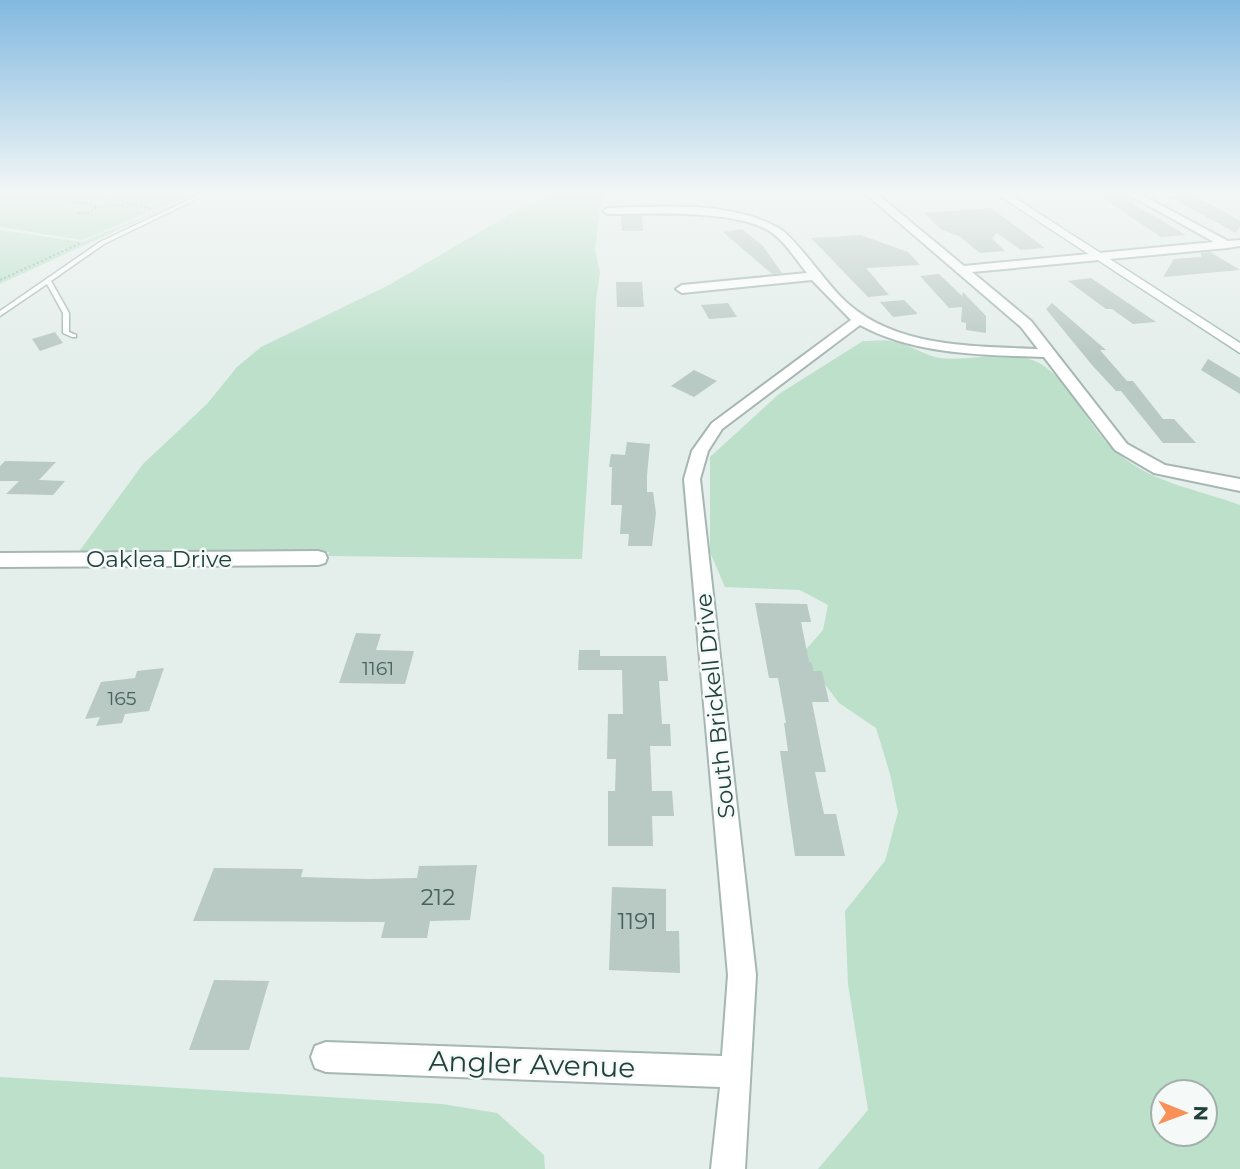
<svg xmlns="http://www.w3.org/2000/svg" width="1240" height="1169" viewBox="0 0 1240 1169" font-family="Montserrat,sans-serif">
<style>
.green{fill:#bce0ca;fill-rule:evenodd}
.building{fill:#b9c9c4}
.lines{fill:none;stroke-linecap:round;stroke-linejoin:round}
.service-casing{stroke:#a6b7b3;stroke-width:3}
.minor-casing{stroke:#a6b7b3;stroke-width:4}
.secondary-casing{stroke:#a2bab4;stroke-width:3}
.path{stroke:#83b3a9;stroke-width:2;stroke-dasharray:2 2.5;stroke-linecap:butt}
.service{fill:#fff;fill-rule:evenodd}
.minor{fill:#fff;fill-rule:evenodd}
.secondary{fill:#fff;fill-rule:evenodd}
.labels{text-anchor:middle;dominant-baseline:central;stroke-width:5;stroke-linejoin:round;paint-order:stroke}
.number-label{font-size:19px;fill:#48635e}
.street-label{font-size:23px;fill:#22413c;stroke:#f5faf8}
.near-number-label{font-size:23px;fill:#48635e}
.near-street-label{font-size:28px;fill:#22413c;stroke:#f5faf8}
</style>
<rect width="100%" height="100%" fill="#e4eeeb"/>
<path class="green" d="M0 194H193L82 240 0 227Z
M560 194H602L595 249 600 273 596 299 591 421 582 559 328 556 329 552 78 553 143 464 207 404 237 367 261 347 389 285 519 209Z
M172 205 0 284V230L81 242Z
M863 341C875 341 889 339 900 343 913 347 927 356 940 358 969 362 1015 348 1041 364 1071 383 1085 421 1110 446 1147 483 1194 488 1240 505V1169H818L868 1110 848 984 845 911 885 861 898 812 890 774 876 728 839 703 802 654 823 630 828 605 800 590 725 587 710 552V457L779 394ZM1163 1092H1205V1134H1163Z
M0 1077 442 1104 497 1113 544 1155 545 1169H0Z"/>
<path class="building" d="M1097 194H1126L1135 201 1133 204 1186 235 1161 237Z
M1168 196H1196L1240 221V227L1236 233Z
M991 208 1013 224 1045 248 1021 250 997 233 992 238 1005 251 980 253 959 236 942 230 924 213Z
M621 216H642L643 231H622Z
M742 229 763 246 782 273 772 274 723 232Z
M861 235 908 252 920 265 866 268 889 295 868 297 811 238Z
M1210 252 1240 270 1163 277 1174 259 1201 257V253Z
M939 274 962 296 963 292 986 316V333L966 330V323L961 322 962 307 949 308 920 276Z
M1091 278 1156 322 1133 324 1112 309H1106L1068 281Z
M616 282H642L644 307H617Z
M904 300 918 314 893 317 880 302Z
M728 303 737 317 709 319 701 305Z
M1052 303 1106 350H1100L1127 381H1133L1163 419H1174L1196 443H1163L1121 391H1116L1092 365 1046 309Z
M55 332 63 343 40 351 32 339Z
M1208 359 1240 378V394L1201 370Z
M694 370 717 381 694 397 671 386Z
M627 442 650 444 647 475V492H653L656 513 652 546H628L629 534H620L622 505H611L612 467H609L611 454 625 455Z
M5 461 56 462 39 480 65 481 53 495 6 494 19 481H0V466Z
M755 603 807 604 811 622H801L809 662H811L814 671H822L829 702H812L826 772H815L824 814H836L845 856H795L780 751H788L784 723H786L778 678H769Z
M356 633 381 634 376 650 414 651 405 684 339 683Z
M579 650H600V656H666L668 681H659L662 724H670L671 746H650L652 791H672L674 816H652L653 846H608V791H615L616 759H607L608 714H623L622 670H578Z
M164 668 149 711 125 714 122 723 96 726 100 717 85 719 101 682 135 678 137 671Z
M477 865 470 920 430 921 427 938H381L385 922 193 921 214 868 303 869 301 877 369 879 417 878 419 866Z
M612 887 666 889V931H679L680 973 609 970Z
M214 980 269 981 249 1050H189Z"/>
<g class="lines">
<g class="service-casing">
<path id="service" d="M201 194H207L104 244 51 281 69 313V332L76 335V337H72L63 333V313L47 284 0 316V311L100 242Z"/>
</g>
<g class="minor-casing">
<path id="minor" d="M866 194H877L964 266 1214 242 1128 194H1140L1228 241 1240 240V246L1227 248 972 272 1031 321 1127 444 1165 465 1240 479V491L1154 473 1115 450 1044 357C983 355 915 355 860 325L722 429 708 451 700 479 756 975 745 1169H711L720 1087 326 1072 315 1068 311 1057 315 1046 326 1042 722 1056 728 975 684 479 692 451 712 423 851 320 812 280 682 293 676 289 682 285 807 273C797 261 788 246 776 236 746 208 649 214 608 214L603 211 608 208C663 207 730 200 780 229 794 237 825 281 839 295 889 348 970 346 1038 349L1021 327Z
M318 551 325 553 327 558 325 563 318 565 0 567V553Z"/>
</g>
<g class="secondary-casing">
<path id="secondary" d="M997 194H1009L1240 343V353Z"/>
</g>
<path class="path" d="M41 194 59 197 72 203
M92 194 152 209
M72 203 81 202 97 207
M78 213H88L97 207 125 205
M0 280 81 243"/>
<use href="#service" class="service"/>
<use href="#minor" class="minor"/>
<use href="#secondary" class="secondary"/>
</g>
<linearGradient id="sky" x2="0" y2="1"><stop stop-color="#82b9e0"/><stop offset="0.54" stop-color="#f3f7f6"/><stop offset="1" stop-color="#f3f7f6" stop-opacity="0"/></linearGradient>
<rect width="1240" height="358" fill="url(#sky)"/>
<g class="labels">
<g class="number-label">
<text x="378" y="668">1161</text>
<text x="122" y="698">165</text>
</g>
<g class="street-label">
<text x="159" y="559">Oaklea Drive</text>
<text transform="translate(715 706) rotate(-96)">South Brickell Drive</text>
</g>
<g class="near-number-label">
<text x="438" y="897">212</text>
<text x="637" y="921">1191</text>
</g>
<g class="near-street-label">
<text transform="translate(532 1064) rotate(2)">Angler Avenue</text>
</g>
</g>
<g transform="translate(1184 1113) rotate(91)"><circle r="33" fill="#f5faf8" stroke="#a1b0ad" stroke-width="2"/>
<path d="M0-5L12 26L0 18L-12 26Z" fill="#f89058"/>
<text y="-10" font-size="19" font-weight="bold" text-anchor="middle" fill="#22413c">N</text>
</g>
</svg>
